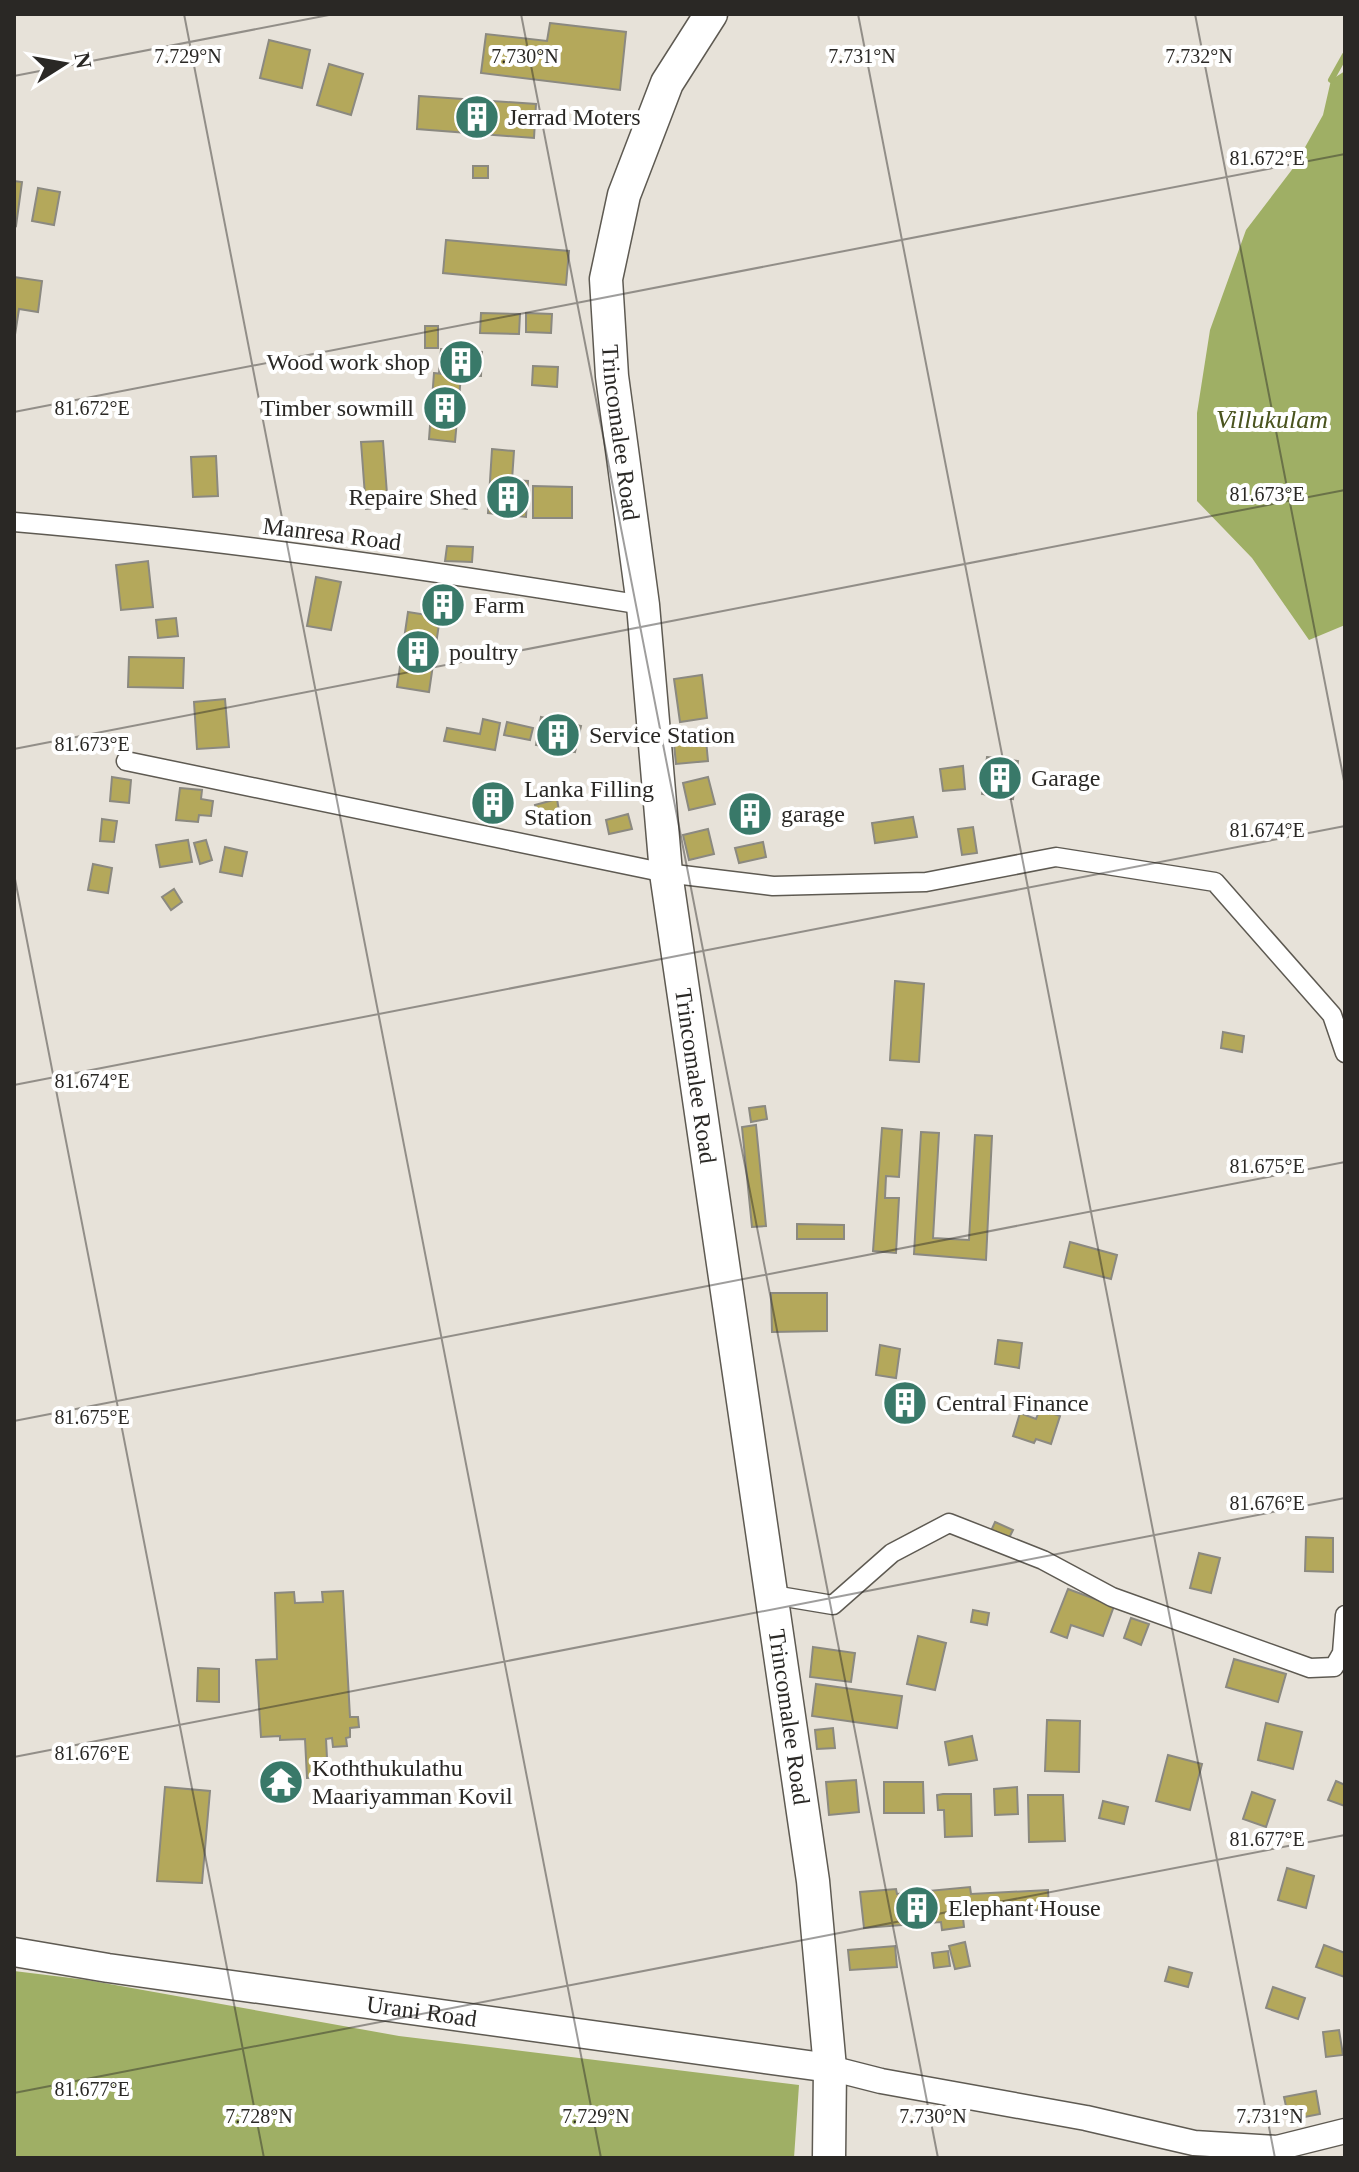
<svg xmlns="http://www.w3.org/2000/svg" width="1359" height="2172" viewBox="0 0 1359 2172" font-family="'Times New Roman',serif">
<style>
.water{fill:#9faf65}
.lines{fill:none;stroke-linecap:round;stroke-linejoin:round}
.stream{stroke:#9faf65;stroke-width:6}
.building{fill:#b4a85b;stroke:#8b8980;stroke-width:2}
.street-casing{stroke:#5e5a52;stroke-width:21}
.secondary-casing{stroke:#5e5a52;stroke-width:27}
.primary-casing{stroke:#5e5a52;stroke-width:31}
.highway-casing{stroke:#5e5a52;stroke-width:35}
.street{stroke:#fff;stroke-width:18}
.secondary{stroke:#fff;stroke-width:24}
.primary{stroke:#fff;stroke-width:28}
.highway{stroke:#fff;stroke-width:32}
.ticks{fill:none;stroke:#2a2825;stroke-width:2;stroke-opacity:0.45}
.labels{text-anchor:middle;dominant-baseline:central;stroke-width:8;stroke-linejoin:round;paint-order:stroke}
.poi-label{font-size:24px;fill:#2a2825;stroke:#fff;text-anchor:start}
.street-label{font-size:24px;fill:#2a2825;stroke:#fff}
.water-label{font-size:26px;font-style:italic;fill:#49531e;stroke:#fff}
.ticks-label{font-size:20px;text-anchor:middle;fill:#2a2825;stroke:#fff;stroke-width:8;stroke-linejoin:round;paint-order:stroke}
</style>
<rect width="100%" height="100%" fill="#e7e2d9"/>
<path class="water" d="M1345 71V625L1309 640 1252 558 1197 501V413L1210 330 1246 230 1294 167 1323 115 1331 80Z
M14 1971 87 1980 399 2036 799 2085 794 2158H14Z"/>
<g class="lines">
<path class="stream" d="M1331 80 1345 55"/>
</g>
<path class="building" d="M550 23 626 32 620 90 481 73 486 34 547 41Z
M269 40 310 50 302 88 260 78Z
M329 64 363 74 351 115 317 105Z
M419 96 536 104 534 138 417 129Z
M473 166H488V178H473Z
M14 181 22 182 16 226 14 225Z
M38 188 60 192 54 225 32 221Z
M446 240 569 251 566 285 443 273Z
M14 277 42 281 38 312 19 309 14 341Z
M481 313 520 314 519 334 480 333Z
M526 313 552 314 551 333 526 332Z
M425 326H438V348H425Z
M441 349 482 352 481 376 439 373Z
M533 366 558 367 557 387 532 385Z
M434 373 461 376 455 442 429 439Z
M383 441 388 507 366 509 361 442Z
M492 449 514 451 512 480 528 481 526 517 488 513Z
M216 456 218 496 193 497 191 457Z
M533 486 572 487V518H533Z
M454 496 469 499 467 509 452 507Z
M447 546 473 547 472 562 445 561Z
M148 561 153 607 121 610 116 565Z
M316 577 341 582 331 630 307 626Z
M433 597 454 601 452 613 431 609Z
M408 612 440 617 429 692 397 687Z
M176 618 178 636 158 638 156 620Z
M129 657 184 658 183 688 128 687Z
M702 675 707 718 680 722 674 679Z
M225 699 229 747 197 749 194 702Z
M541 717 581 726 575 752 536 745Z
M483 719 500 723 495 750 444 741 447 728 480 734Z
M507 722 533 728 530 740 504 735Z
M706 740 708 761 676 764 674 744Z
M987 757 1018 761 1013 799 982 794Z
M963 766 965 789 943 791 940 769Z
M112 777 131 780 129 803 110 801Z
M708 777 715 804 689 810 683 783Z
M180 788 202 790 201 799 213 801 211 816 199 815 198 822 176 820Z
M502 793 505 808 483 813 480 798Z
M557 799 559 811 538 817 535 805Z
M761 800 766 821 738 827 734 806Z
M628 814 632 829 609 834 606 820Z
M913 817 917 837 875 843 872 823Z
M102 819 117 821 114 842 100 841Z
M973 827 977 853 962 855 958 829Z
M708 829 714 854 689 860 683 835Z
M188 840 192 862 160 867 156 845Z
M206 840 212 860 200 864 194 843Z
M763 842 766 857 739 863 735 848Z
M225 847 247 852 242 876 220 872Z
M93 864 112 868 108 893 88 890Z
M174 889 182 902 171 910 162 897Z
M895 981 924 984 919 1062 890 1060Z
M1223 1032 1244 1036 1242 1052 1221 1048Z
M765 1106 767 1119 751 1122 749 1108Z
M756 1125 766 1226 752 1227 742 1127Z
M882 1128 902 1130 899 1177 886 1176 885 1198H899L896 1253 873 1251Z
M921 1132 939 1133 933 1238 969 1240 975 1135 992 1136 986 1260 914 1254Z
M797 1224 844 1225V1239H797Z
M1070 1242 1117 1255 1111 1279 1064 1267Z
M771 1293H827V1331L772 1332Z
M998 1340 1022 1343 1019 1368 995 1364Z
M880 1345 900 1349 896 1378 876 1375Z
M900 1387 916 1390 911 1419 895 1417Z
M1040 1409 1060 1416 1051 1444 1036 1439 1034 1443 1013 1436 1020 1413 1036 1419Z
M995 1522 1013 1530 1009 1538 991 1531Z
M1306 1537 1333 1538V1572L1305 1571Z
M1199 1553 1220 1558 1211 1593 1190 1588Z
M1068 1589 1114 1606 1103 1636 1071 1625 1067 1638 1051 1632Z
M343 1591 350 1717H358L359 1727 350 1728V1737L346 1738 347 1746 333 1747 332 1738 326 1739 328 1777 307 1778 305 1739 280 1740V1736L261 1737 256 1660 277 1659 275 1593 294 1592 295 1603 323 1602 322 1592Z
M973 1610 989 1613 987 1625 971 1622Z
M1131 1618 1149 1624 1141 1645 1124 1638Z
M918 1636 946 1643 935 1690 907 1684Z
M813 1647 855 1653 851 1682 810 1677Z
M1234 1659 1286 1674 1278 1702 1226 1687Z
M198 1668 219 1669V1702L197 1701Z
M816 1684 902 1696 897 1728 812 1716Z
M1047 1720 1080 1721 1079 1772 1045 1771Z
M1266 1723 1302 1732 1293 1769 1258 1760Z
M833 1728 835 1748 817 1749 815 1730Z
M972 1736 977 1760 949 1765 945 1742Z
M1168 1755 1202 1764 1190 1810 1156 1801Z
M856 1780 859 1812 829 1815 826 1782Z
M1336 1781 1345 1785V1806L1328 1800Z
M884 1782H923L924 1813H884Z
M165 1787 210 1791 202 1883 157 1881Z
M1017 1787 1018 1814 995 1815 994 1789Z
M1252 1792 1275 1800 1266 1827 1243 1819Z
M943 1794H971L972 1836 945 1837 944 1810H938L937 1795Z
M1028 1795H1063L1065 1841 1029 1842Z
M1103 1801 1128 1807 1124 1824 1099 1818Z
M1287 1868 1314 1876 1306 1908 1278 1900Z
M970 1887 971 1894 1048 1890 1049 1909 998 1913V1905L972 1907 973 1917 963 1918 964 1927 942 1930 941 1922 864 1928 860 1892 896 1889 897 1894Z
M965 1942 970 1966 955 1969 949 1946Z
M1324 1945 1345 1953V1977L1316 1967Z
M895 1946 897 1967 850 1970 848 1950Z
M948 1951 950 1966 934 1968 932 1953Z
M1169 1967 1192 1973 1188 1987 1165 1981Z
M1273 1987 1305 1998 1298 2019 1266 2008Z
M1339 2030 1343 2055 1326 2057 1323 2032Z
M1316 2091 1320 2114 1289 2120 1284 2097Z"/>
<g class="lines">
<g class="street-casing">
<path id="street" d="M14 522C225 540 434 571 643 605
M126 761 666 873 773 886 926 882 1056 857 1215 882 1332 1015 1345 1053
M773 1595 833 1605 892 1553 949 1523 1043 1560 1112 1597 1310 1668 1334 1667 1342 1653 1345 1615"/>
</g>
<g class="secondary-casing">
<path id="secondary" d="M830 2068 881 2081 1086 2118 1194 2143 1277 2148 1345 2131"/>
</g>
<g class="primary-casing">
<g id="primary">
<path id="s1" d="M14 1952 108 1968 830 2068"/>
</g>
</g>
<g class="highway-casing">
<g id="highway">
<path id="s2" d="M711 14 667 83 624 195 606 279 612 376 643 605 666 873 813 1881 830 2068 829 2158"/>
</g>
</g>
<use href="#street" class="street"/>
<use href="#secondary" class="secondary"/>
<use href="#primary" class="primary"/>
<use href="#highway" class="highway"/>
</g>
<path class="ticks" d="M184 14 601 2158M521 14 938 2158M858 14 1275 2158M1195 14 1345 786M14 76 334 14M14 412 1345 154M14 749 1345 490M14 874 264 2158M14 1085 1345 826M14 1421 1345 1162M14 1757 1345 1498M14 2093 1345 1835"/>
<defs>
<g id="building-disc" transform="scale(2.3)"><circle r="9.5" fill="#397969" stroke="#fff"/><path d="M-4-6H4V6H1V3H-1V6H-4ZM-2.5-4.3h1.7v1.8h-1.7ZM.8-4.3h1.7v1.8H.8ZM-2.5-1h1.7V.8h-1.7ZM.8-1h1.7V.8H.8Z" fill="#fff"/></g>
<g id="temple-disc" transform="scale(2.3)"><circle r="9.5" fill="#397969" stroke="#fff"/><path d="M0-6L5-2H3V0L6.5 2.5H4V6H1.5V3h-3V6H-4V2.5H-6.5L-3 0V-2H-5Z" fill="#fff"/></g>
</defs>
<g fill-rule="evenodd">
<use href="#building-disc" x="477" y="117"/>
<use href="#building-disc" x="461" y="362"/>
<use href="#building-disc" x="445" y="408"/>
<use href="#building-disc" x="508" y="497"/>
<use href="#building-disc" x="443" y="605"/>
<use href="#building-disc" x="418" y="652"/>
<use href="#building-disc" x="558" y="735"/>
<use href="#building-disc" x="1000" y="778"/>
<use href="#building-disc" x="493" y="803"/>
<use href="#building-disc" x="750" y="814"/>
<use href="#building-disc" x="905" y="1403"/>
<use href="#temple-disc" x="281" y="1782"/>
<use href="#building-disc" x="917" y="1908"/>
</g>
<g class="labels">
<g class="poi-label">
<text x="508" y="117">Jerrad Moters</text>
<text x="430" y="362" text-anchor="end">Wood work shop</text>
<text x="414" y="408" text-anchor="end">Timber sowmill</text>
<text x="477" y="497" text-anchor="end">Repaire Shed</text>
<text x="474" y="605">Farm</text>
<text x="449" y="652">poultry</text>
<text x="589" y="735">Service Station</text>
<text x="1031" y="778">Garage</text>
<text x="524" y="789">Lanka Filling<tspan x="524" dy="28">Station</tspan></text>
<text x="781" y="814">garage</text>
<text x="936" y="1403">Central Finance</text>
<text x="312" y="1768">Koththukulathu<tspan x="312" dy="28">Maariyamman Kovil</tspan></text>
<text x="948" y="1908">Elephant House</text>
</g>
<g class="street-label">
<text stroke="none"><textPath href="#s2" startOffset="442">Trincomalee Road</textPath></text>
<text transform="translate(332 534) rotate(7)">Manresa Road</text>
<text stroke="none"><textPath href="#s2" startOffset="1090">Trincomalee Road</textPath></text>
<text stroke="none"><textPath href="#s2" startOffset="1738">Trincomalee Road</textPath></text>
<text stroke="none"><textPath href="#s1" startOffset="412">Urani Road</textPath></text>
</g>
<g class="water-label">
<text x="1272" y="419">Villukulam</text>
</g>
</g>
<g class="ticks-label">
<text x="188" y="63">7.729°N</text>
<text x="525" y="63">7.730°N</text>
<text x="862" y="63">7.731°N</text>
<text x="1199" y="63">7.732°N</text>
<text x="1267" y="165">81.672°E</text>
<text x="92" y="415">81.672°E</text>
<text x="1267" y="501">81.673°E</text>
<text x="92" y="751">81.673°E</text>
<text x="1267" y="837">81.674°E</text>
<text x="92" y="1088">81.674°E</text>
<text x="1267" y="1173">81.675°E</text>
<text x="92" y="1424">81.675°E</text>
<text x="1267" y="1510">81.676°E</text>
<text x="92" y="1760">81.676°E</text>
<text x="1267" y="1846">81.677°E</text>
<text x="92" y="2096">81.677°E</text>
<text x="259" y="2123">7.728°N</text>
<text x="596" y="2123">7.729°N</text>
<text x="933" y="2123">7.730°N</text>
<text x="1270" y="2123">7.731°N</text>
</g>
<rect width="1359" height="2172" fill="none" stroke="#2a2825" stroke-width="32"/>
<g transform="translate(64 64) rotate(79)" stroke="#ffffff" stroke-width="6" paint-order="stroke">
<path d="M0-6L14 30L0 20L-14 30Z" fill="#2a2825"/>
<text y="-12" font-size="22" font-weight="bold" text-anchor="middle" fill="#2a2825">N</text>
</g>
</svg>
